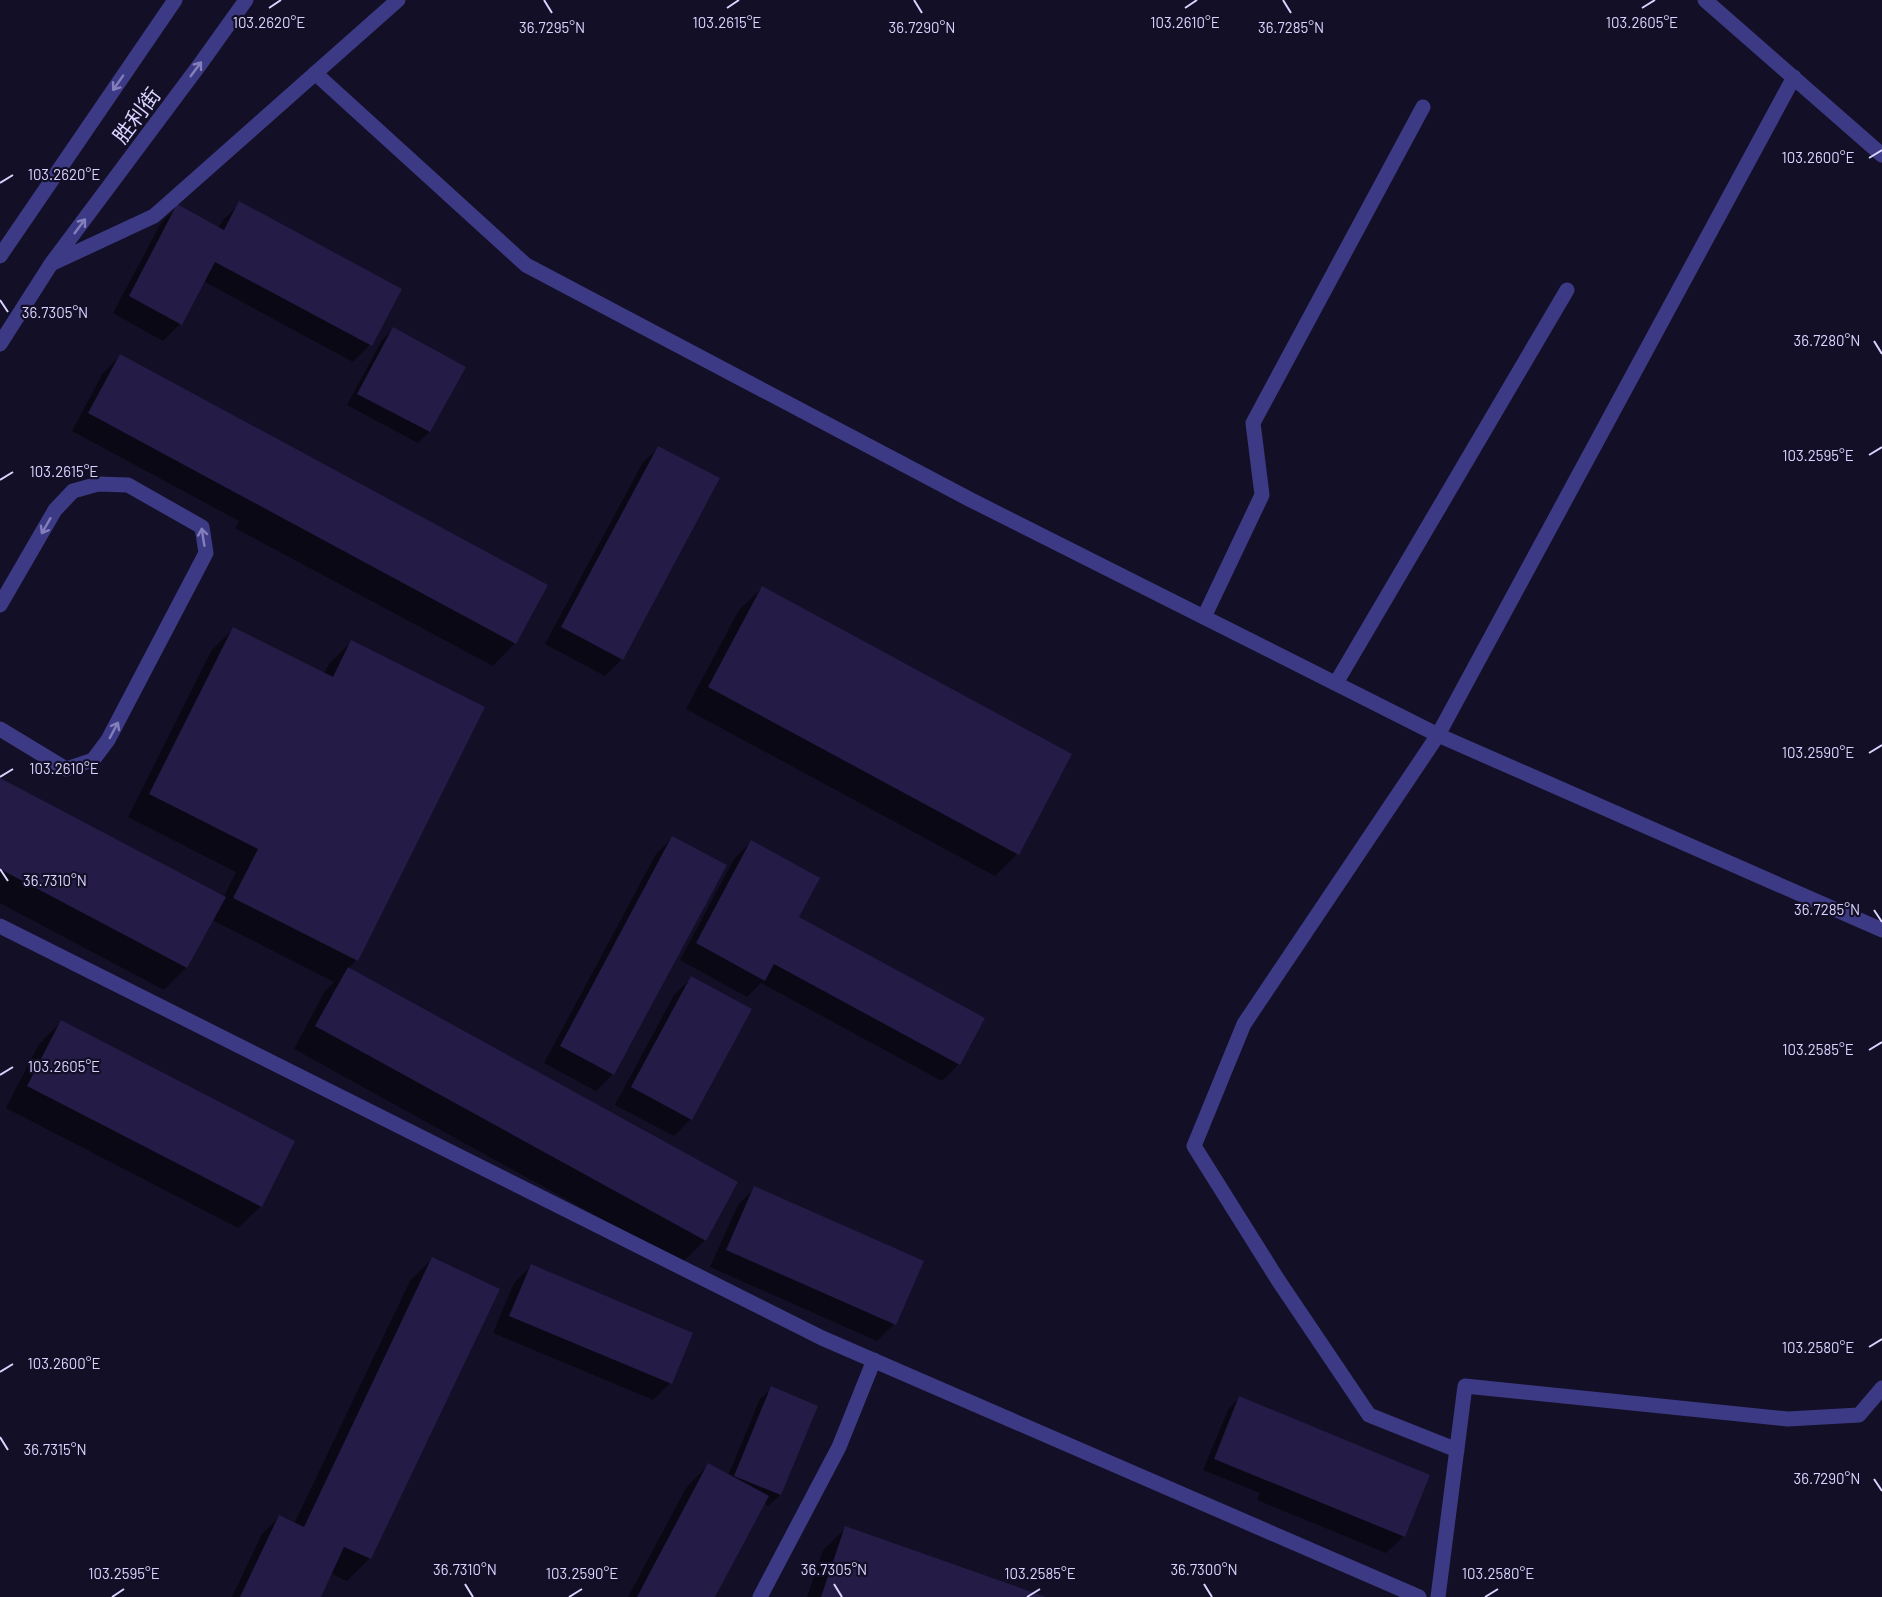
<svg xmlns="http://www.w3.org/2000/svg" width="1882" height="1597" viewBox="0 0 1882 1597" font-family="Barlow,'Noto Sans SC',sans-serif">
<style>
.shadow{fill:#0007}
.building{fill:#241b47}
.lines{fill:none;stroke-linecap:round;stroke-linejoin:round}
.minor{stroke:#3d3a85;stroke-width:15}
.oneway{stroke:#837fbc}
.ticks{fill:none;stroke:#d9d4ff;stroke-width:2}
.labels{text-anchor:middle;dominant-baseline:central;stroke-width:4.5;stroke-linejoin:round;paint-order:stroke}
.street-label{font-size:21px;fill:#d9d4ff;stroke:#130f26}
.ticks-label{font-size:15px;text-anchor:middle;fill:#d9d4ff;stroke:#130f26;stroke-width:4.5;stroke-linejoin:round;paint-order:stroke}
</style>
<rect width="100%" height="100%" fill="#130f26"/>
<path class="shadow" d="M240 203 400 290 370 345 353 362 203 281 180 324 163 341 113 313 161 223 178 206 218 228 223 220Z
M393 329 429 432 418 443 347 405 382 340Z
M120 356 515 643 493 666 235 528 239 521 72 431 103 373Z
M659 447 718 479 622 659 605 676 545 644 642 464Z
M762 588 1017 854 995 876 686 709 739 610Z
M233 629 324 674 329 664 352 641 356 960 348 969 736 1183 705 1240 682 1263 294 1049 325 991 334 982 212 920 186 968 164 990 0 903V780L223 898 236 872 128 817 211 651Z
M673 837 613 1074 596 1091 544 1063 656 854Z
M751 842 797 918 959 1064 942 1081 761 983 747 997 680 960 734 859Z
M691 978V1119L674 1136 615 1105 674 995Z
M61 1022 261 1206 238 1228 6 1108 39 1044Z
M755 1188 894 1324 877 1341 710 1267 738 1205Z
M433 1258 498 1290 370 1558 347 1581 330 1573 319 1597H232L262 1534 279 1517 294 1524 410 1281Z
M531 1266 691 1334 670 1383 653 1400 493 1333 514 1283Z
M772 1388 816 1407 780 1495 768 1506 763 1503 713 1597H628L686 1488 708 1465 728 1476 760 1399Z
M1239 1398 1404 1536 1386 1553 1257 1500 1260 1493 1203 1470 1228 1410Z
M846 1528 1042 1597H807L823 1550Z"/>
<path class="building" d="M239 201 402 289 372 346 215 262 182 325 129 296 177 204 224 230Z
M393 327 466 367 430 432 357 394Z
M120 354 548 585 516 644 88 413Z
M658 446 720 478 623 660 561 627Z
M762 586 1072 754 1019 855 708 687Z
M233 627 333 677 351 640 485 707 358 961 233 898 258 849 149 794Z
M0 778 226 897 187 968 0 869Z
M672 836 727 865 614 1075 560 1046Z
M751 840 820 878 799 917 985 1018 960 1065 774 964 765 981 696 943Z
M348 967 738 1182 706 1241 315 1026Z
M691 976 752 1009 692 1120 631 1087Z
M61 1020 295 1141 262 1207 27 1086Z
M754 1186 924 1261 896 1325 726 1250Z
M432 1257 500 1289 371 1559 344 1547 321 1597H240L279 1515 304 1527Z
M531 1264 693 1333 672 1384 509 1316Z
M771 1386 818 1406 781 1495 734 1476Z
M1239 1396 1430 1475 1405 1537 1214 1459Z
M708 1463 769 1496 715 1597H637Z
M845 1526 1046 1597H821Z"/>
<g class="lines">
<path class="minor" d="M1705 0 1882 155
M315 73 526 265 971 500 1438 735 1882 930
M0 256 175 0
M51 264 154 216 398 0
M0 344 51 264 201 63 246 0
M0 605 55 510 73 491 98 484 128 485 202 527 206 553 108 740 93 760 66 769 0 729
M1204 617 1262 495 1253 423 1423 107
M1336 683 1567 290
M0 926 822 1338 1419 1597
M1457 1450 1369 1415 1278 1280 1194 1146 1244 1024 1438 735 1794 77
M760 1597 839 1447 874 1360
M1438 1597 1465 1386 1788 1419 1859 1415 1882 1388"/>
</g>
<defs><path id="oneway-shaft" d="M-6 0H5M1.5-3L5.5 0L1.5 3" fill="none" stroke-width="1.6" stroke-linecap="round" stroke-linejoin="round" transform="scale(1.5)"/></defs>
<g class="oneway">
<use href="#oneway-shaft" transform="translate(196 69) rotate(-53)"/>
<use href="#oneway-shaft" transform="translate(118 83) rotate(125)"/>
<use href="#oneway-shaft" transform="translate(80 226) rotate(-53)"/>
<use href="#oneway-shaft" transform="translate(46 526) rotate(120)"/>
<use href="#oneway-shaft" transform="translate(203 537) rotate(-99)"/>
<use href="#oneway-shaft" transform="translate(114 730) rotate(-62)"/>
</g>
<path class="ticks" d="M544 0 552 13M914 0 922 13M1283 0 1291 13M269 8 281 0M727 8 739 0M1185 8 1197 0M1642 8 1655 0M1869 158 1882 150M0 183 13 175M0 300 8 312M1874 341 1882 354M1869 455 1882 447M0 480 13 472M1869 753 1882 745M0 777 13 769M0 869 8 881M1874 910 1882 922M1869 1050 1882 1042M0 1075 13 1067M1869 1347 1882 1339M0 1372 13 1364M0 1437 8 1450M1874 1479 1882 1491M465 1584 473 1597M834 1584 842 1597M1204 1584 1212 1597M112 1597 124 1589M569 1597 582 1589M1027 1597 1040 1589M1485 1597 1498 1589"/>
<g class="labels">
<g class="street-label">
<text transform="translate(136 115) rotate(-53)">胜利街</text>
</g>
</g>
<g class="ticks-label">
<text x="269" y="28">103.2620°E</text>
<text x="727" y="28">103.2615°E</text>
<text x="1185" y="28">103.2610°E</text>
<text x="1642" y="28">103.2605°E</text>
<text x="552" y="33">36.7295°N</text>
<text x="922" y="33">36.7290°N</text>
<text x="1291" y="33">36.7285°N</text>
<text x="1818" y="163">103.2600°E</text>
<text x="64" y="180">103.2620°E</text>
<text x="55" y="318">36.7305°N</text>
<text x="1827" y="346">36.7280°N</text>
<text x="1818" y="461">103.2595°E</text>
<text x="64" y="477">103.2615°E</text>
<text x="1818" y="758">103.2590°E</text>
<text x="64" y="774">103.2610°E</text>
<text x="55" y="886">36.7310°N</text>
<text x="1827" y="915">36.7285°N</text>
<text x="1818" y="1055">103.2585°E</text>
<text x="64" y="1072">103.2605°E</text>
<text x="1818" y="1353">103.2580°E</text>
<text x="64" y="1369">103.2600°E</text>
<text x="55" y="1455">36.7315°N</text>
<text x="1827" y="1484">36.7290°N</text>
<text x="465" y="1575">36.7310°N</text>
<text x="834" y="1575">36.7305°N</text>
<text x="1204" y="1575">36.7300°N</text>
<text x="124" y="1579">103.2595°E</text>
<text x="582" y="1579">103.2590°E</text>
<text x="1040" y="1579">103.2585°E</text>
<text x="1498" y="1579">103.2580°E</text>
</g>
</svg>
